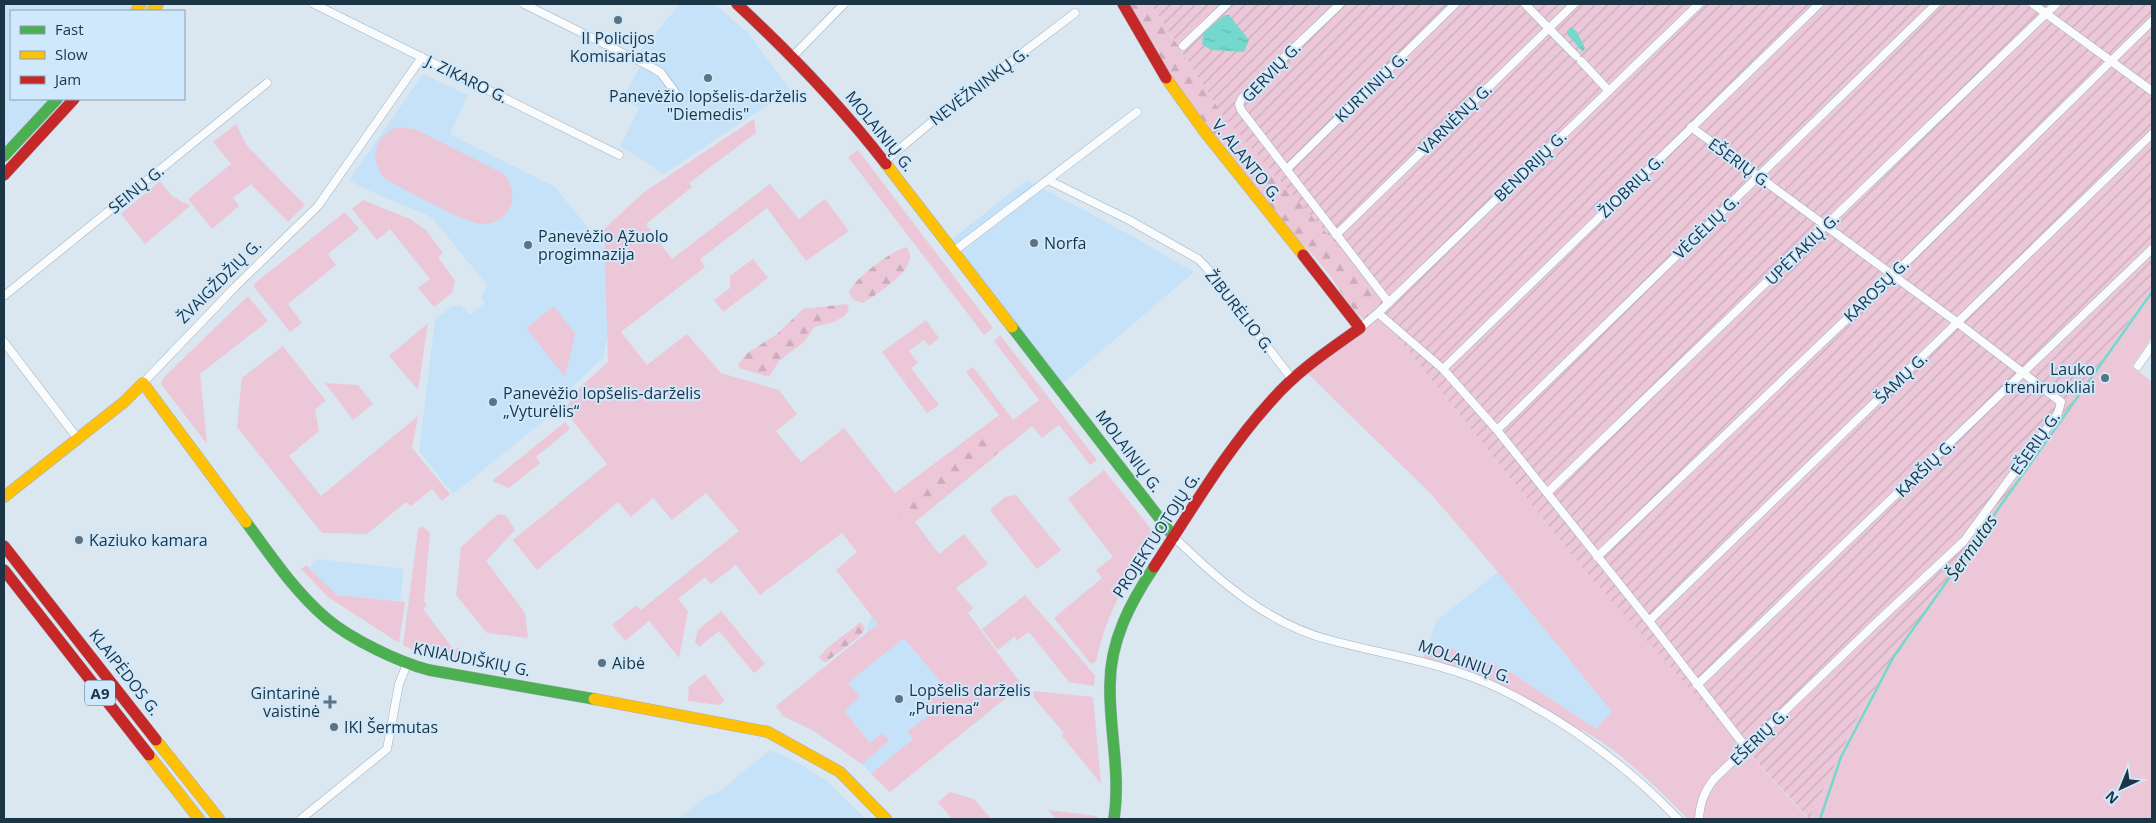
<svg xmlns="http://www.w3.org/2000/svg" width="2156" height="823" viewBox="0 0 2156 823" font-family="'Open Sans',sans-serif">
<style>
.built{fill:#c6e2f8}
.grass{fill:#ecc7d7}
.forest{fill:url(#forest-firs)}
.garden{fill:url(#garden-furrows)}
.water{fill:url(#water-ripples)}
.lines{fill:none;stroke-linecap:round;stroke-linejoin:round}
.stream{stroke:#74d8ce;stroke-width:2.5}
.street-casing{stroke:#9fb1be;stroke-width:9}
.fast-casing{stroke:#9fb1be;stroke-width:12}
.slow-casing{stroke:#9fb1be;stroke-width:12}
.jam-casing{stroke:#9fb1be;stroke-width:12}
.street{stroke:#f9fbfd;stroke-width:8}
.fast{stroke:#4caf50;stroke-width:11}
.slow{stroke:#ffc107;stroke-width:11}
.jam{stroke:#c62828;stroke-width:11}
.poi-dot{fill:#5e7382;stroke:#d0e8fb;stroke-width:2}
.labels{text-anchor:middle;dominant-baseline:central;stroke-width:4;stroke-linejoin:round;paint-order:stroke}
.shield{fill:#d0e8fb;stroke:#516a7c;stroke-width:1}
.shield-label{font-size:15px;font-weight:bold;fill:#1b3446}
.poi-label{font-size:16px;fill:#1b3446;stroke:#d0e8fb;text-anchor:start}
.street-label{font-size:16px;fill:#1b3446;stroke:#d0e8fb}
.water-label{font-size:18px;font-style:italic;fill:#1c3834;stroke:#d0e8fb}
</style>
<defs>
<pattern id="forest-firs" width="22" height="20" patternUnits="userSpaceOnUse" patternTransform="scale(1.25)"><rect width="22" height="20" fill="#ecc7d7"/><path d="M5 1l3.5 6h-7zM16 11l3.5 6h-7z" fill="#caacba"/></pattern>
<pattern id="garden-furrows" width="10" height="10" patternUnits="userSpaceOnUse" patternTransform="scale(1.25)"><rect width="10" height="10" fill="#ecc7d7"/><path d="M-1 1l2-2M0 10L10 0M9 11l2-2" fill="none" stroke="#caacba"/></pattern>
<pattern id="water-ripples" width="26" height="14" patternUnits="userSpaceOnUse" patternTransform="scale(1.25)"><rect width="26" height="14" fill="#74d8ce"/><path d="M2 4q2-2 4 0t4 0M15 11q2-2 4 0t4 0" fill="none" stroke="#64bab2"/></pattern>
</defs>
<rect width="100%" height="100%" fill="#dae7f1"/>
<path class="built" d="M4 4H135L130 11H11V99H51L4 151Z
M680 4H715L749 34 790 90 664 174 620 146 639 108 623 98 641 65 634 58Z
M423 74 468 95 450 134 555 187 622 270 603 358 562 396 561 407 453 494 419 451 435 319 453 306 461 305 470 315 485 303 481 298 487 285 433 219 425 214 365 189 349 180Z
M1027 180 1134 237 1194 272 1059 387 947 243Z
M318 559 404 569 400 601 337 595 308 568Z
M1498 572 1612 712 1596 729 1506 669 1430 641 1436 621Z
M877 596 970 695 873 776 862 764 814 731 783 716 776 706 866 633Z
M770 750 799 763 827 781 866 819H678L707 796 717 793Z"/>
<path class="grass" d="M754 119 756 133 689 183 692 187 646 224 672 259 770 184 799 219 825 199 849 231 806 261 767 208 700 259 705 267 621 332 647 365 687 334 721 373 779 390 797 414 776 431 801 462 844 428 895 493 999 415 966 372 973 367 1013 420 1039 400 994 341 1000 335 1097 460 1090 465 1059 425 1042 438 1032 426 915 522 939 554 964 534 988 564 956 588 973 608 968 613 1022 685 890 792 871 774 913 739 907 732 928 716 921 707 945 687 904 638 848 683 860 697 844 711 870 743 883 733 889 741 862 764 814 731 783 716 776 706 878 624 836 570 857 552 842 533 760 595 736 565 711 584 705 577 678 599 688 611 679 658 649 621 625 641 612 625 636 605 641 610 739 531 706 493 672 520 653 498 631 517 618 502 537 570 513 540 607 464 565 411 573 394 608 362 604 229 643 193Z
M236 124 247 146 305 205 288 222 251 184 233 198 239 206 212 229 188 199 231 164 213 142Z
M398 127 415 129 502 173C510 181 515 192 511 204 507 217 494 225 481 224 466 223 404 189 387 180 368 163 373 135 398 127Z
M858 150 993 328 984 335 848 157Z
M160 181 172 196 190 206 145 244 121 214Z
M363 200 410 219 426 230 443 253 438 257 455 281 452 293 434 307 418 288 430 279 390 229 377 240 352 209Z
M345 212 359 229 328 254 336 265 288 304 302 323 290 332 254 287 255 283Z
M753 259 768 278 723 312 714 300 730 288V276Z
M2152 288V337L2132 366 2152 382V819H1809L1861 710 1912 633Z
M248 296 268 321 200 374 207 444 161 384 163 378Z
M554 306 575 334 565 377 526 328Z
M1378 313 1585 571 1808 819H1688C1655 787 1623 752 1582 730L1579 733 1498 687 1422 662 1430 641 1506 669 1596 729 1612 712 1498 572 1431 494 1304 370Z
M926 320 939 338 929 346 924 340 909 351 918 363 911 368 939 405 927 413 882 352Z
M428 323 418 390 389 356Z
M283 346 326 401 315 409 319 431 289 456 321 496 418 416 412 448 450 494 442 501 432 489 411 506 406 502 367 534 322 533 237 427 242 378Z
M325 383 358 385 373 404 353 420Z
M565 422 570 429 536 457 540 463 509 488 492 481Z
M1104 470 1152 530V537C1128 579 1106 613 1096 662L1091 664 1054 618 1102 578 1096 570 1113 557 1068 499Z
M1016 495 1061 550 1037 569 990 510 1005 497Z
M498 514 506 516 515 530 486 561 525 613 528 638 487 633 456 595 461 547Z
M422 526 430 533 424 601 427 605 423 609 454 650 459 647 461 653 460 660 414 650 403 645 418 530Z
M306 565 337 595 405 602 399 643 328 597 301 569Z
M1025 595C1048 623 1073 648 1095 676L1094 686 1069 682 1029 632 1016 641 1015 636 998 650 982 629Z
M721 611 765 664 754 673 719 631 699 647 695 642 698 630Z
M705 674 725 701 719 705 688 701 689 686Z
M1034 691 1093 697 1101 784 1062 736 1064 733 1033 697Z
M950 792 974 799 991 819H952L938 802Z
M1048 810 1097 816V819H1056Z"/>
<path class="forest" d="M1129 4H1151L1224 117 1389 303 1367 322C1350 309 1343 294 1331 277 1319 261 1306 247 1292 234 1233 160 1171 89 1129 4Z
M906 247C924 266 877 294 863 303L853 300 849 292C856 277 890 252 906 247Z
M847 304 849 310C841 322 827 324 814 327L804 342 779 361 769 377 739 368 738 365 746 354 777 334 803 309Z
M990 433 999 435 1002 442 1001 449 995 455 913 519 900 515 897 512C905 490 927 486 942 471 945 467 947 462 951 458 961 447 976 440 990 433Z
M861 622 865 629 859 637 826 662 822 661 819 657 827 648Z"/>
<path class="garden" d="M1151 4H2152V288L1912 633 1861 710 1809 819 1752 756 1740 745 1585 571 1378 313 1388 303 1224 117Z"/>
<path class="water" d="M1225 15H1229L1249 40 1244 52 1211 50 1202 44 1203 33Z
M1571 27 1577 32 1585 48 1583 52 1567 34V31Z"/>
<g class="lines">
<path class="stream" d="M1820 819 1841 757 1894 656 2152 292"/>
<g class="street-casing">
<path id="street" d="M314 4 619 155
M524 4 653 68 661 73 680 99
M1340 4 1242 98 1239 104 1241 110 1389 303
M1525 4 1576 56
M2033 4 2152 91
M1183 46 1227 4
M793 56 844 4
M1581 61 1609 91
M1691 127 1958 323 2061 402 2058 413 1964 541 1877 622 1714 779C1704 792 1700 803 1699 819
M884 162 934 120 1075 13
M1287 169 1455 4
M1048 180 1129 220 1198 259 1206 267 1292 379
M1336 235 1574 4
M954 251 1137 112
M4 296 267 83
M1378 313 1443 369 1497 430 1649 621 1747 749
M1360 328 1378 313 1699 4
M4 342 78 439
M2138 366 2152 346
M1443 369 1819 4
M143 383 235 287 318 206 422 57
M1497 430 1936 4
M1547 493 2056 4
M1174 537C1219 581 1268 624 1330 640 1386 655 1446 663 1498 688 1567 721 1625 764 1678 819
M1597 557 1893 275 2152 21
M1649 621 2152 134
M1697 685 2152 249
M301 819 387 749 399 684 407 664"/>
</g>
<g class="fast-casing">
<path id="fast" d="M4 156 57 99
M1012 327 1174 537
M246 522C271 556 295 592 327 619 351 639 398 662 429 670L594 699
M1114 819C1121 773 1109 730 1110 685 1110 641 1130 603 1154 567"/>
</g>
<g class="slow-casing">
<path id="slow" d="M136 11 141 4
M152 11 158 4
M1166 78 1204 131 1303 255
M886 164 1012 327
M4 497 124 402 143 383 246 522
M594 699 768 732 840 772 886 819
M156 740 219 819
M149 755 199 819"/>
</g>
<g class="jam-casing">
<path id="jam" d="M737 4C791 54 841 106 886 164
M1123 4 1166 78
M4 175 74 99
M4 546 156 740
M1154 567C1191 511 1226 450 1272 400 1297 371 1329 350 1360 328L1303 255
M4 570 149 755"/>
</g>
<use href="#street" class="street"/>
<use href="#fast" class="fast"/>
<use href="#slow" class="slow"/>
<use href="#jam" class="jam"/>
</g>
<g class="poi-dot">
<circle cx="618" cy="20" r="5"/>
<circle cx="708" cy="78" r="5"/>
<circle cx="1034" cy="243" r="5"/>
<circle cx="528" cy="245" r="5"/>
<circle cx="2105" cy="378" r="5"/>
<circle cx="493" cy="402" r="5"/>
<circle cx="79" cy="540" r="5"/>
<circle cx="602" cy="663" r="5"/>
<circle cx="899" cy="699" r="5"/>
<path d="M327.5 694.5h5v5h5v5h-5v5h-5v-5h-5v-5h5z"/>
<circle cx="334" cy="727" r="5"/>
</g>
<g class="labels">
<rect class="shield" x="85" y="680.5" width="30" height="25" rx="4"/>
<g class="shield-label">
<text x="100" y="693">A9</text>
</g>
<g class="poi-label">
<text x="618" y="38" text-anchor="middle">II Policijos<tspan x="618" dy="18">Komisariatas</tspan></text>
<text x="708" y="96" text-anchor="middle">Panevėžio lopšelis-darželis<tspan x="708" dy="18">"Diemedis"</tspan></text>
<text x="538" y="236">Panevėžio Ąžuolo<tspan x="538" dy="18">progimnazija</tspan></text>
<text x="1044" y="243">Norfa</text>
<text x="2095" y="369" text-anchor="end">Lauko<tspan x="2095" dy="18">treniruokliai</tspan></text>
<text x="503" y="393">Panevėžio lopšelis-darželis<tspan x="503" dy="18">„Vyturėlis“</tspan></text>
<text x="89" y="540">Kaziuko kamara</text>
<text x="612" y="663">Aibė</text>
<text x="909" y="690">Lopšelis darželis<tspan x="909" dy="18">„Puriena“</tspan></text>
<text x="320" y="693" text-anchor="end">Gintarinė<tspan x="320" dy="18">vaistinė</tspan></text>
<text x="344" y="727">IKI Šermutas</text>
</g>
<g class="street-label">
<text transform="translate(1271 72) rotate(-46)">GERVIŲ G.</text>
<text transform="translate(467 79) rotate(26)">J. ZIKARO G.</text>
<text transform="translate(979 86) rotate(-37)">NEVĖŽNINKŲ G.</text>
<text transform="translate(1371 87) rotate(-44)">KURTINIŲ G.</text>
<text transform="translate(1455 119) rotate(-44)">VARNĖNŲ G.</text>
<text transform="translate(880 131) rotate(51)">MOLAINIŲ G.</text>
<text transform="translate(1247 160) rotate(51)">V. ALANTO G.</text>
<text transform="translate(1740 163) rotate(36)">EŠERIŲ G.</text>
<text transform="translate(1530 166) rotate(-44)">BENDRIJŲ G.</text>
<text transform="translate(1631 186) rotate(-44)">ŽIOBRIŲ G.</text>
<text transform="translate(136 189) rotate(-39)">SEINŲ G.</text>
<text transform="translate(1706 227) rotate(-44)">VĖGĖLIŲ G.</text>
<text transform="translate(1802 249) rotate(-44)">UPĖTAKIŲ G.</text>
<text transform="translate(219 281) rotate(-45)">ŽVAIGŽDŽIŲ G.</text>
<text transform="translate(1876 290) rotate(-44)">KAROSŲ G.</text>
<text transform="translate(1240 311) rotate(52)">ŽIBURĖLIO G.</text>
<text transform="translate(1901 378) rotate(-44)">ŠAMŲ G.</text>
<text transform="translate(2035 443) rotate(-55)">EŠERIŲ G.</text>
<text transform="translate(1129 451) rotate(53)">MOLAINIŲ G.</text>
<text transform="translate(1925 468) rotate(-44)">KARŠIŲ G.</text>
<text transform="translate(1156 535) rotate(-57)">PROJEKTUOTOJŲ G.</text>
<text transform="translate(472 659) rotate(11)">KNIAUDIŠKIŲ G.</text>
<text transform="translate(1465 661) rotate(20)">MOLAINIŲ G.</text>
<text transform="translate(125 672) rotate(52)">KLAIPĖDOS G.</text>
<text transform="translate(1759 737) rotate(-44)">EŠERIŲ G.</text>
</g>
<g class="water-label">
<text transform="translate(1971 547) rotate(-55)">Šermutas</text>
</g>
</g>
<rect width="2156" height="823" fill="none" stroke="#1b3446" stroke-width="10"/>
<rect x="10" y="10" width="175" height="90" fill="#d0e8fb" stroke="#88a0b3"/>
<rect x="20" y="26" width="25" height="8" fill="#4caf50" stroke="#88a0b3"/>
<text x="55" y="35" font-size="15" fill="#1b3446">Fast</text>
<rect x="20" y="51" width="25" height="8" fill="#ffc107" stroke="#88a0b3"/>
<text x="55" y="60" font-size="15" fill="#1b3446">Slow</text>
<rect x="20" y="76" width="25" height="8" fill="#c62828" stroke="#88a0b3"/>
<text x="55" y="85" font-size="15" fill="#1b3446">Jam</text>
<g transform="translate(2121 788) rotate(224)" stroke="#d0e8fb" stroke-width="4" paint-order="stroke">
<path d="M0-4L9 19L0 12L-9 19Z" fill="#1b3446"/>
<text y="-8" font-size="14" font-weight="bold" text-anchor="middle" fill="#1b3446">N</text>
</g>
</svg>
